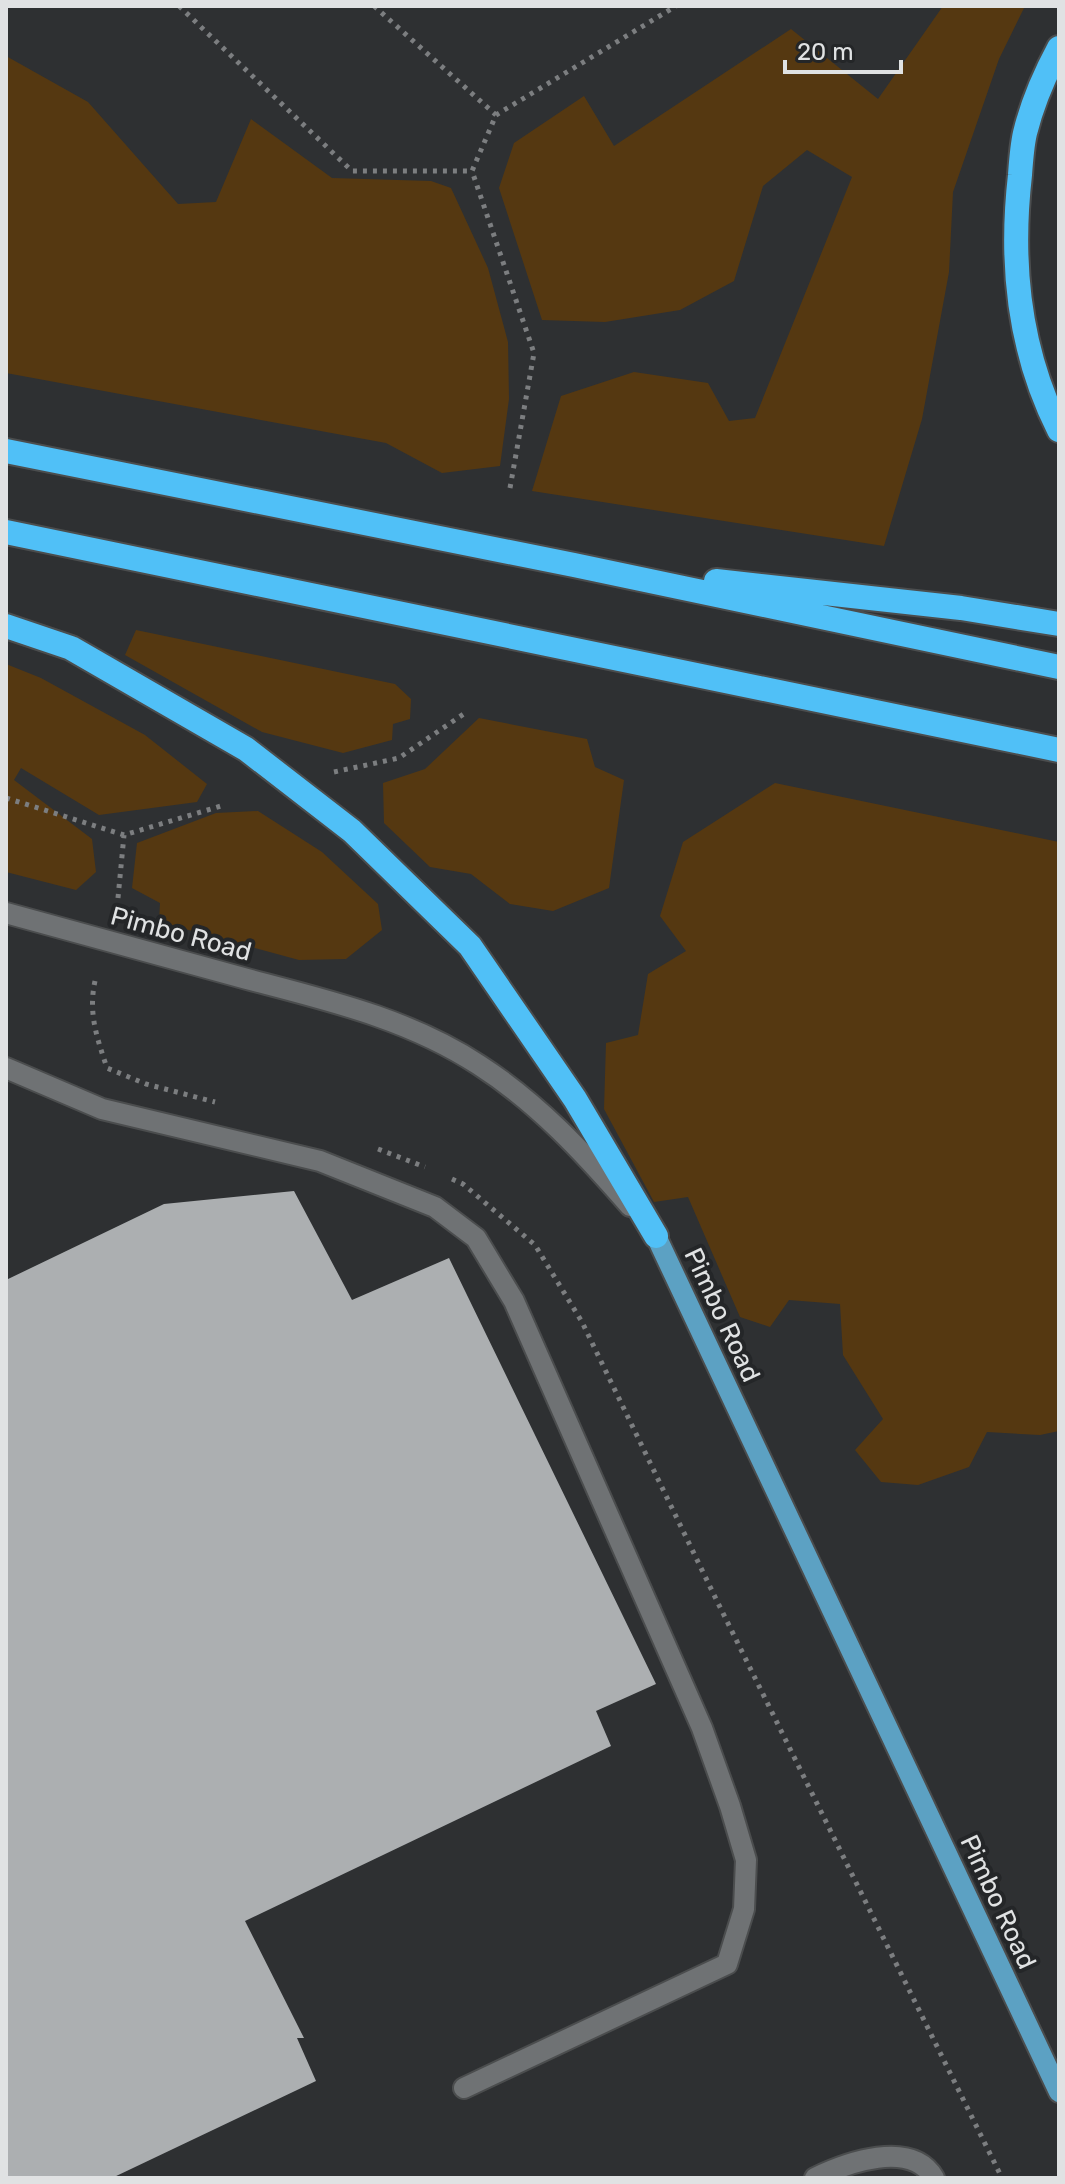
<svg xmlns="http://www.w3.org/2000/svg" width="1065" height="2184" viewBox="0 0 1065 2184" font-family="Rubik,sans-serif">
<style>
.green{fill:#553811}
.building{fill:#acafb1}
.lines{fill:none;stroke-linecap:round;stroke-linejoin:round}
.service-casing{stroke:#4b4d4e;stroke-width:24}
.tertiary-casing{stroke:#4b4d4e;stroke-width:24}
.primary-casing{stroke:#4b4d4e;stroke-width:24}
.motorway-casing{stroke:#4b4d4e;stroke-width:28}
.path{stroke:#7c7e80;stroke-width:5;stroke-dasharray:4 6;stroke-linecap:butt}
.service{stroke:#6f7274;stroke-width:20}
.tertiary{stroke:#6f7274;stroke-width:20}
.primary{stroke:#5ca1c3;stroke-width:20}
.motorway{stroke:#50c0f7;stroke-width:24}
.labels{text-anchor:middle;dominant-baseline:central;stroke-width:8;stroke-linejoin:round;paint-order:stroke}
.street-label{font-size:26px;fill:#e0e2e3;stroke:#242628}
</style>
<rect width="100%" height="100%" fill="#2e3032"/>
<path class="green" d="M943 6H1025L999 59 953 192 949 272 922 419 884 546 532 491 561 396 634 372 708 383 729 421 755 418 852 177 807 150 763 186 734 281 680 310 605 322 542 320 499 188 514 143 584 96 614 146 791 29 878 99Z
M6 56 88 102 178 204 216 202 251 119 332 178 431 181 451 188 488 268 508 342 509 399 500 466 442 473 386 443 6 373Z
M136 630 395 684 411 699 410 719 393 724 392 740 343 753 262 732 125 655Z
M6 664 41 678 145 735 207 784 197 802 99 815 21 768 14 780 92 839 96 872 76 890 6 872Z
M479 718 587 739 595 767 624 780 609 888 553 911 510 904 471 874 430 867 384 823 383 783 425 769Z
M775 783 1059 842V1431L1040 1435 987 1432 969 1467 918 1485 881 1482 855 1450 883 1419 843 1355 840 1304 789 1300 770 1327 740 1317 688 1197 654 1202 604 1109 606 1043 638 1035 648 974 686 951 660 916 683 842Z
M258 811 322 852 378 904 382 930 346 959 299 960 159 922 160 903 132 888 137 843 216 813Z"/>
<path class="building" d="M294 1191 352 1300 449 1258 656 1684 596 1711 611 1746 245 1921 304 2038H297L316 2081 112 2178H6V1280L164 1204Z"/>
<g class="lines">
<g class="service-casing">
<path id="service" d="M6 1068 102 1109 320 1161 435 1207 476 1238 514 1301 702 1728 730 1806 746 1860 744 1909 727 1964 464 2088
M815 2178C846 2163 911 2139 934 2178"/>
</g>
<g class="tertiary-casing">
<path id="tertiary" d="M6 913C86 935 166 957 247 979 327 1000 409 1019 479 1065 538 1103 584 1153 630 1206"/>
</g>
<g class="primary-casing">
<path id="primary" d="M656 1236 1059 2092"/>
</g>
<g class="motorway-casing">
<path id="motorway" d="M1059 48C1045 74 1032 104 1025 133 1022 146 1021 161 1020 175 1010 262 1019 351 1059 430
M6 451 574 565 1059 667
M6 532 1059 750
M716 581 961 608 1059 624
M6 626 71 648 246 749 352 831 470 946 575 1099 656 1236"/>
</g>
<path class="path" d="M179 6 352 171H472
M374 6 496 115
M510 488 534 353 472 171 496 115 676 6
M334 772 399 758 468 711
M6 798 124 835 221 806
M118 898 124 835
M95 981C88 1013 97 1038 107 1068L146 1084 215 1102
M378 1149 425 1167
M452 1179 463 1184 535 1245 582 1322 716 1599 1002 2178"/>
<use href="#service" class="service"/>
<use href="#tertiary" class="tertiary"/>
<use href="#primary" class="primary"/>
<use href="#motorway" class="motorway"/>
</g>
<g class="labels">
<g class="street-label">
<text transform="translate(181 934) rotate(15)">Pimbo Road</text>
<text transform="translate(722 1315) rotate(65)">Pimbo Road</text>
<text transform="translate(998 1902) rotate(65)">Pimbo Road</text>
</g>
</g>
<rect width="1065" height="2184" fill="none" stroke="#e0e2e3" stroke-width="16"/>
<path d="M785 60v12h116v-12" fill="none" stroke="#e0e2e3" stroke-width="4"/>
<text x="797" y="60" font-size="24" fill="#e0e2e3" stroke="#242628" stroke-width="6" paint-order="stroke">20 m</text>
</svg>
